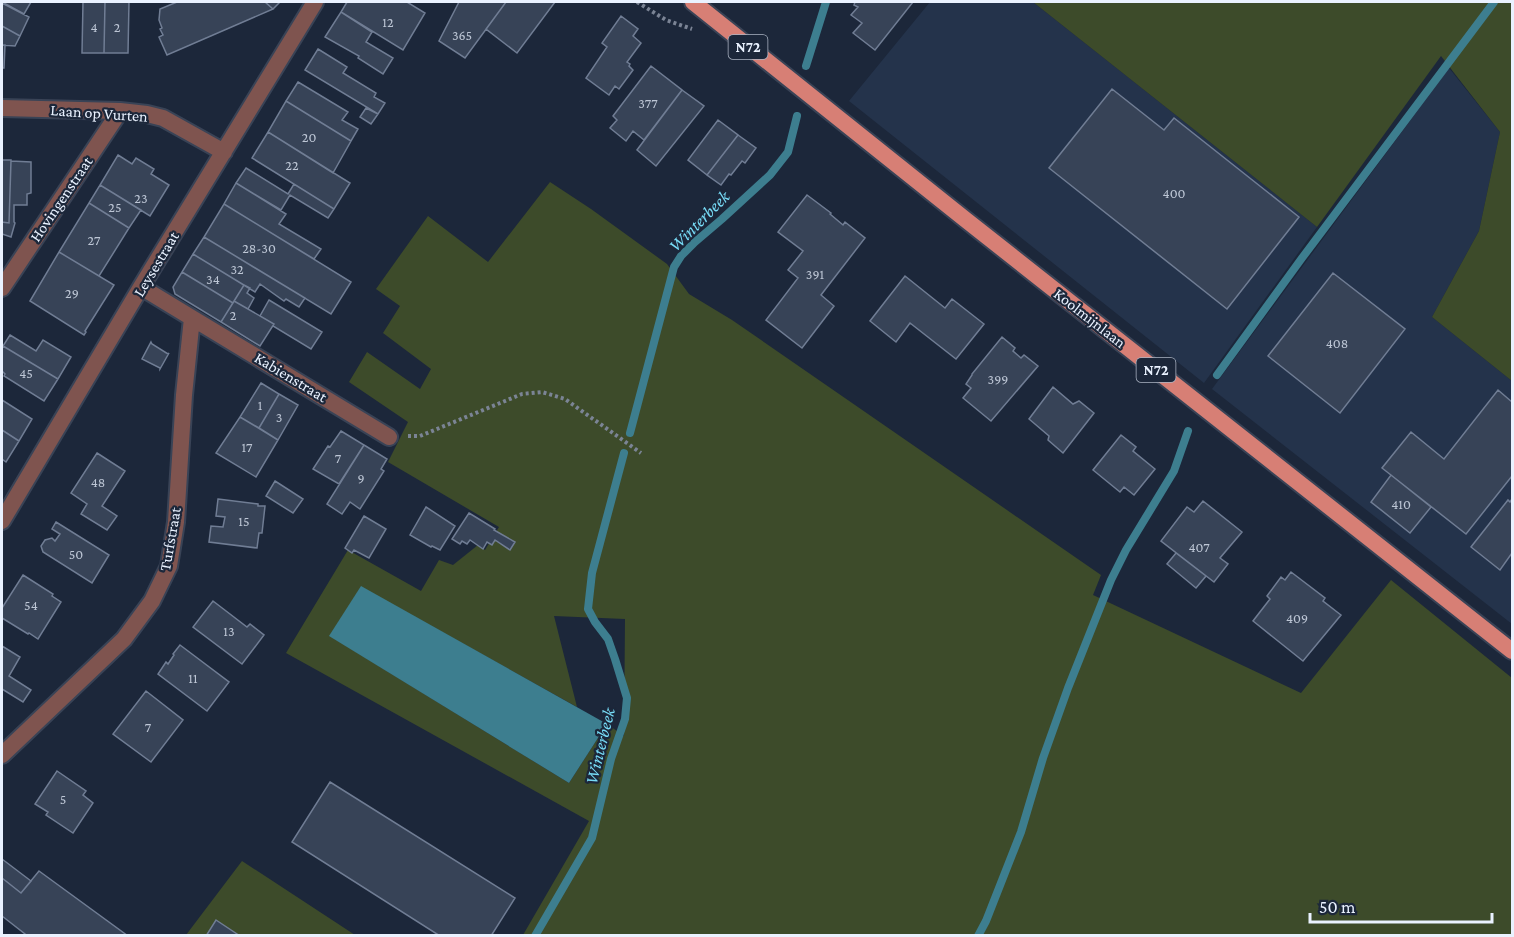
<svg xmlns="http://www.w3.org/2000/svg" width="1514" height="937" viewBox="0 0 1514 937" font-family="'Crimson Pro',serif">
<style>
.built{fill:#24334b}
.green{fill:#3d4b2a;fill-rule:evenodd}
.water{fill:#3d7e8f}
.lines{fill:none;stroke-linecap:round;stroke-linejoin:round}
.stream{stroke:#3d7e8f;stroke-width:8}
.building{fill:#374357;stroke:#707d94;stroke-width:1.5}
.minor-casing{stroke:#394356;stroke-width:20}
.primary-casing{stroke:#394356;stroke-width:20}
.path{stroke:#7b8495;stroke-width:4;stroke-dasharray:3 3;stroke-linecap:butt}
.minor{stroke:#7f544f;stroke-width:16}
.primary{stroke:#d77f75;stroke-width:16}
.labels{text-anchor:middle;dominant-baseline:central;stroke-width:4.5;stroke-linejoin:round;paint-order:stroke}
.number-label{font-size:14px;fill:#bdc6d5}
.shield{fill:#1c273a;stroke:#acb5c4;stroke-width:1.5}
.shield-label{font-size:15px;font-weight:bold;fill:#eaf2ff}
.street-label{font-size:16px;fill:#eaf2ff;stroke:#1c273a}
.water-label{font-size:18px;font-style:italic;fill:#77dbf6;stroke:#1c273a}
</style>
<rect width="100%" height="100%" fill="#1c273a"/>
<path class="built" d="M930 2H1033L1317 227 1204 383 849 101Z
M1449 68 1500 132 1479 231 1432 317 1512 381V624L1212 389Z"/>
<path class="green" d="M1033 2H1512V381L1432 317 1479 231 1500 132 1441 56 1317 227Z
M550 182 591 209 667 264 689 294 732 320 1101 575 1093 595 1301 693 1391 580 1512 678V935H523L589 821 286 653 348 550 421 591 439 560 453 565 478 545 485 550 499 527 388 462 408 422 349 382 367 352 420 389 431 369 383 333 400 306 376 289 428 216 488 262ZM361 587 577 707 554 616 625 619 624 736 607 724 569 783 330 636Z
M242 861 355 935H186Z"/>
<path class="water" d="M361 586 607 724 569 783 329 636Z"/>
<g class="lines">
<path class="stream" d="M806 66 826 2
M1217 375 1302 258 1494 2
M630 433 674 267 681 256 695 242 722 219 770 175 788 152 797 116
M535 936 592 838 611 759 625 719 627 698 615 659 608 639 595 622 588 609 592 573 624 453
M978 936 986 921 1021 832 1043 758 1068 688 1111 580 1126 550 1174 471 1188 431"/>
</g>
<path class="building" d="M2 2H31L24 14Z
M83 2H105L104 53H82Z
M105 2H129L128 53H104Z
M177 2H265L273 9 167 55 159 37 163 35 160 29 162 28 159 20 160 9Z
M265 2H280L273 9Z
M347 2H407L425 13 403 50 341 12Z
M459 2H506L465 58 439 41Z
M506 2H555L517 53 486 29Z
M855 2H913L875 50 853 33 862 23 851 15 858 7 854 5Z
M2 3 29 17 20 36 2 26Z
M341 12 372 32 366 42 393 58 383 74 358 58 359 56 325 37Z
M621 16 638 29 633 36 641 43 627 62 630 64 629 66 633 70 619 89 615 86 609 95 586 78 607 47 602 43Z
M2 26 20 36 15 46 2 45Z
M2 45H5L4 68H2Z
M318 49 347 67 343 73 376 93 374 97 385 103 378 114 305 70Z
M651 66 682 90 644 140 633 131 626 141 610 128 617 120 613 116Z
M298 82 348 112 342 120 358 129 351 141 286 101Z
M1112 89 1164 130 1174 118 1299 217 1227 309 1049 168Z
M682 90 704 106 656 166 637 150Z
M286 101 351 141 333 173 268 132Z
M366 108 378 114 371 124 360 117Z
M718 120 738 135 707 175 688 160Z
M268 132 350 183 334 209 252 158Z
M738 135 756 148 745 163 742 161 731 175 729 174 721 185 707 175Z
M118 155 132 164 136 158 154 169 151 174 169 185 150 216 100 185Z
M2 160H11L9 223 2 222Z
M11 161 31 162V193L27 194V205H14V222L15 223 11 237 2 234V222L9 223Z
M246 168 288 194 294 184 334 209 328 218 290 195 281 210 236 183Z
M236 183 286 214 279 224 321 249 314 259 224 204Z
M100 185 141 210 129 228 89 203Z
M807 195 831 213 830 214 843 225 845 222 865 238 821 295 834 306 802 348 766 320 798 278 788 270 803 251 778 232Z
M89 203 129 228 99 276 59 252Z
M224 204 351 282 331 314 204 237Z
M204 237 305 298 299 307 286 299 284 301 260 284 255 292 193 254Z
M59 252 114 285 85 331 86 332 84 335 30 301Z
M193 254 244 285 233 303 182 272Z
M182 272 233 303 221 322 175 294 173 287Z
M1333 273 1405 329 1340 413 1268 356Z
M905 276 945 308 952 299 984 324 956 359 910 323 896 342 870 321Z
M244 285 250 288 247 293 254 298 248 309 234 301Z
M269 300 322 332 311 349 273 326 274 324 260 316Z
M234 301 274 324 260 346 221 322Z
M10 335 36 351 43 340 71 357 58 379 3 346Z
M1002 337 1015 348 1013 351 1021 358 1024 355 1038 366 991 421 963 398 971 388 966 384 972 375V374Z
M151 342 152 344 168 354 169 353 160 369V368L142 359Z
M3 346 58 379 44 401 4 376 5 374 2 371V349Z
M261 383 279 394 259 428 240 417Z
M1053 387 1073 404 1079 401 1094 413 1063 453 1048 440 1049 436 1029 419Z
M1498 390 1512 402V476L1466 534 1382 468 1411 432 1444 459Z
M279 394 298 405 278 440 259 428Z
M2 400 32 419 19 441 2 430Z
M240 417 278 440 256 477 216 453Z
M2 430 19 441 6 462 2 459Z
M341 431 364 445 339 484 313 469 328 446 330 447Z
M1121 435 1136 447 1133 451 1155 469 1134 495 1124 487 1120 492 1093 470Z
M364 445 387 459 381 469 384 471 360 509 350 502 342 514 327 504Z
M97 453 125 471 102 506 117 516 107 530 81 514 87 504 71 493Z
M1391 475 1431 507 1410 533 1371 502Z
M275 481 303 499 293 513 266 496Z
M218 499 258 504V506H265L262 533H259L257 548 209 542 211 526 223 527 225 517 216 516Z
M1512 499V553L1500 570 1471 547 1508 500 1510 502Z
M1203 501 1242 532 1220 558 1228 564 1214 582 1161 541 1187 507 1194 512Z
M426 507 455 526 440 550 432 546 431 547 410 535Z
M469 513 495 529 494 530 515 542 510 550 495 540 492 545 487 542 483 549 470 540 467 544 462 541 460 544 452 539Z
M364 516 386 529 369 558 354 550 352 553 345 548Z
M56 522 109 555 92 583 43 552 41 546 45 540 52 538 55 541 60 534 52 529Z
M1176 553 1206 576 1196 588 1167 564Z
M1291 572 1325 598 1323 601 1341 615 1303 661 1253 621 1270 599 1267 596 1281 577 1285 580Z
M23 575 53 594 52 596 61 602 38 639 29 633 28 634 2 618V608Z
M213 601 247 627 250 624 264 635 242 664 193 627Z
M180 645 229 682 207 711 158 674 166 662 168 664 174 655 173 654Z
M2 646 20 657 9 676 31 690 23 702 2 689Z
M146 691 183 720 151 762 113 734Z
M57 771 86 791 83 795 93 803 73 833 46 815 48 812 35 804Z
M330 782 515 898 491 936H440L292 842Z
M2 859 31 881 21 893 2 878Z
M39 871 128 936H24L25 934 2 916V878L21 893Z
M216 920 240 936H206Z"/>
<g class="lines">
<g class="minor-casing">
<path id="minor" d="M2 108 120 111 147 114 163 118 224 152
M2 288 120 111
M192 318 389 437
M2 521 141 287 315 2
M2 755 124 639 152 601 169 566 176 522 184 395 192 318 141 287"/>
</g>
<g class="primary-casing">
<path id="primary" d="M693 2 966 220 1512 651"/>
</g>
<path class="path" d="M637 2 666 20 692 29
M408 436H420L522 394 542 392 565 399 641 453"/>
<use href="#minor" class="minor"/>
<use href="#primary" class="primary"/>
</g>
<g class="labels">
<g class="number-label">
<text x="388" y="22">12</text>
<text x="94" y="27">4</text>
<text x="117" y="27">2</text>
<text x="462" y="35">365</text>
<text x="648" y="103">377</text>
<text x="309" y="137">20</text>
<text x="292" y="165">22</text>
<text x="1174" y="193">400</text>
<text x="141" y="198">23</text>
<text x="115" y="207">25</text>
<text x="94" y="240">27</text>
<text x="259" y="248">28-30</text>
<text x="237" y="269">32</text>
<text x="815" y="274">391</text>
<text x="213" y="279">34</text>
<text x="72" y="293">29</text>
<text x="233" y="315">2</text>
<text x="1337" y="343">408</text>
<text x="26" y="373">45</text>
<text x="998" y="379">399</text>
<text x="260" y="405">1</text>
<text x="279" y="417">3</text>
<text x="247" y="447">17</text>
<text x="338" y="458">7</text>
<text x="361" y="478">9</text>
<text x="98" y="482">48</text>
<text x="1401" y="504">410</text>
<text x="244" y="521">15</text>
<text x="1199" y="547">407</text>
<text x="76" y="554">50</text>
<text x="31" y="605">54</text>
<text x="1297" y="618">409</text>
<text x="229" y="631">13</text>
<text x="193" y="678">11</text>
<text x="148" y="727">7</text>
<text x="63" y="799">5</text>
</g>
<g class="shield">
<rect x="728.5" y="35" width="39" height="24" rx="4.5"/>
<rect x="1136.5" y="358" width="39" height="24" rx="4.5"/>
</g>
<g class="shield-label">
<text x="748" y="47">N72</text>
<text x="1156" y="370">N72</text>
</g>
<g class="street-label">
<text transform="translate(99 113) rotate(4)">Laan op Vurten</text>
<text transform="translate(61 199) rotate(-56)">Hovingenstraat</text>
<text transform="translate(156 264) rotate(-59)">Leysestraat</text>
<text transform="translate(1090 318) rotate(38)">Koolmijnlaan</text>
<text transform="translate(291 377) rotate(31)">Kabienstraat</text>
<text transform="translate(170 539) rotate(-80)">Turfstraat</text>
</g>
<g class="water-label">
<text transform="translate(699 221) rotate(-45)">Winterbeek</text>
<text transform="translate(600 746) rotate(-76)">Winterbeek</text>
</g>
</g>
<rect width="1514" height="937" fill="none" stroke="#eaf2ff" stroke-width="6"/>
<path d="M1310 913v9h182v-9" fill="none" stroke="#eaf2ff" stroke-width="3"/>
<text x="1319" y="913" font-size="18" fill="#eaf2ff" stroke="#1c273a" stroke-width="4.5" paint-order="stroke">50 m</text>
</svg>
